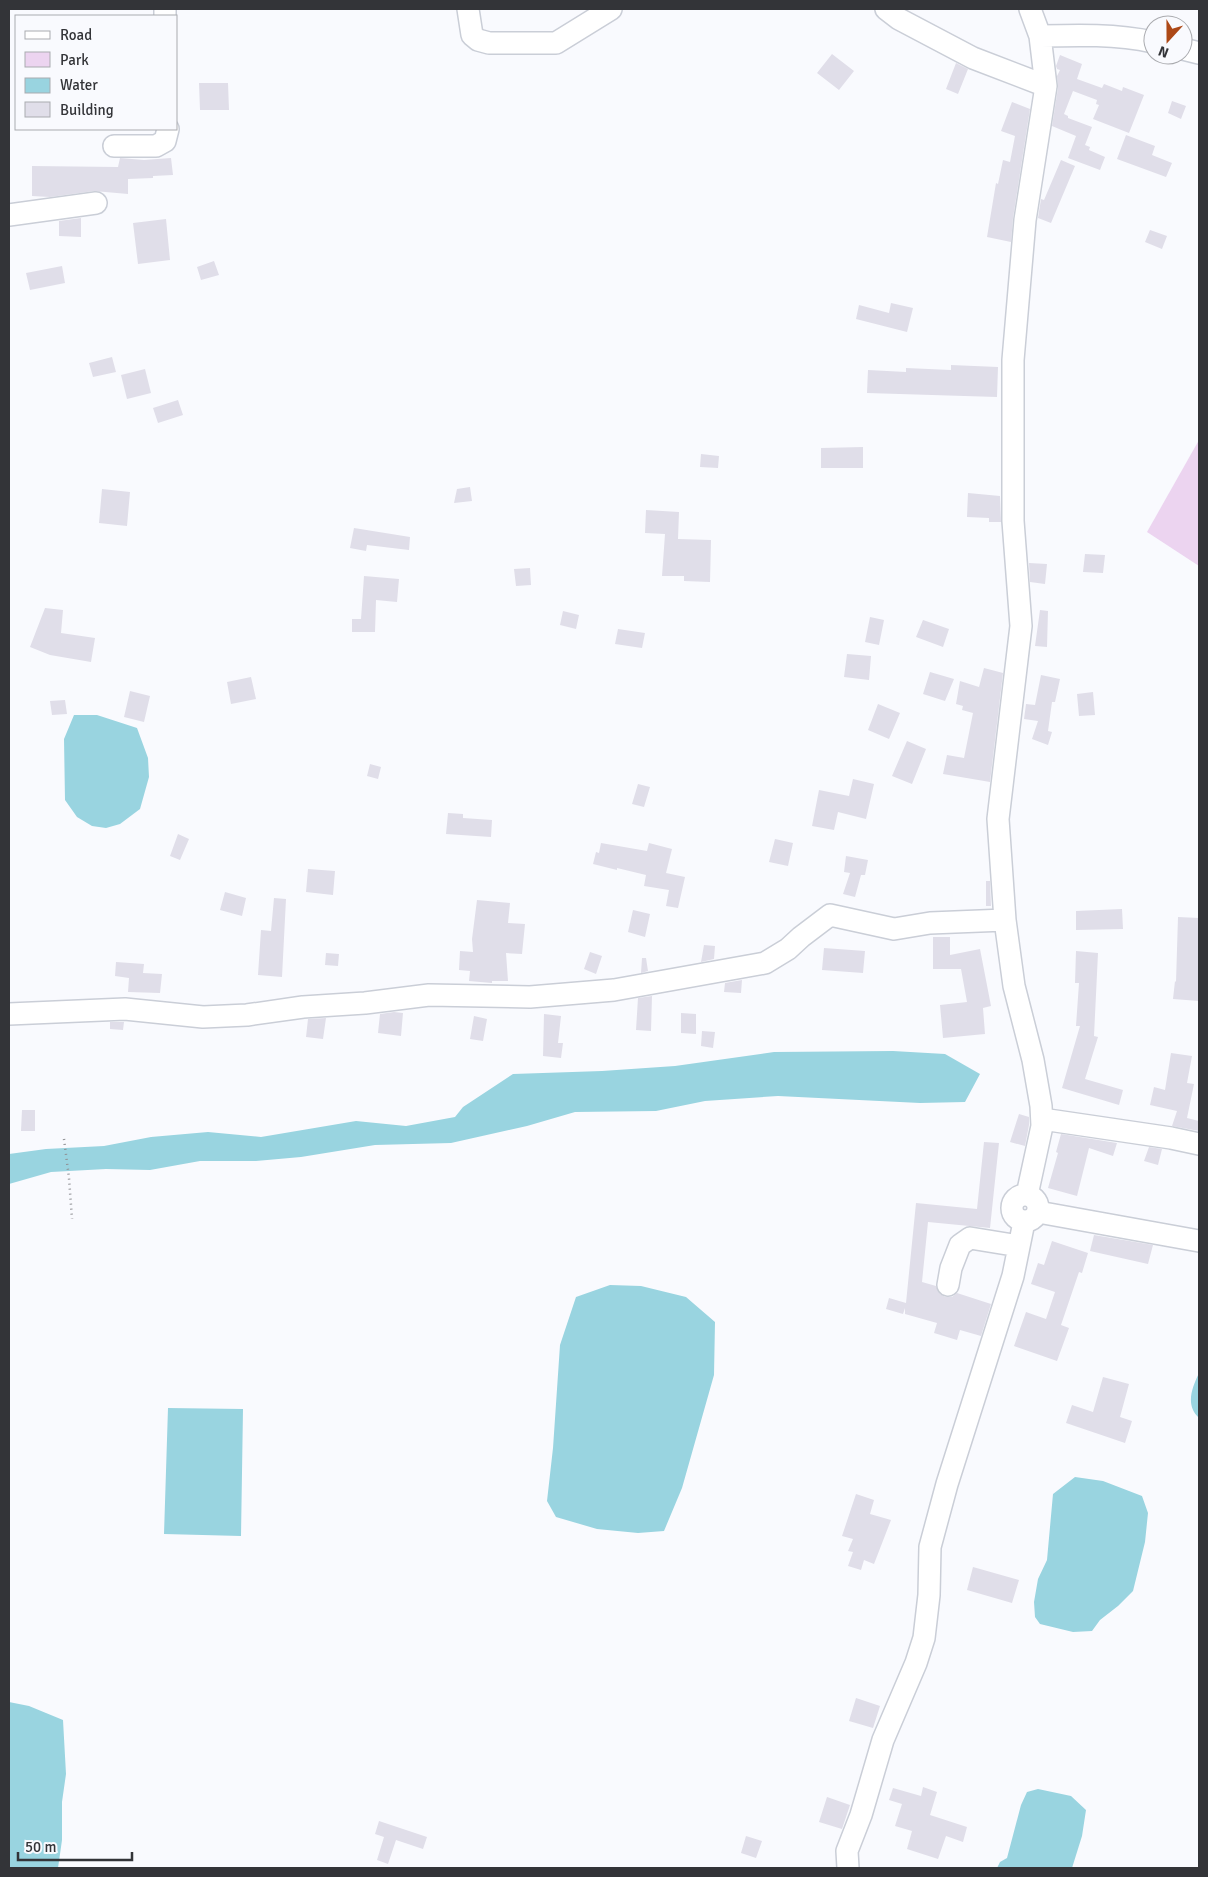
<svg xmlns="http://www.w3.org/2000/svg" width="1208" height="1877" viewBox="0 0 1208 1877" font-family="Signika,sans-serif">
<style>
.green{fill:#ecd4f0}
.water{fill:#99d4e0}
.building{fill:#e0dee9}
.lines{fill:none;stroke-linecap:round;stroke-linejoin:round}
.minor-casing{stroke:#caced7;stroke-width:24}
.path{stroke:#909195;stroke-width:2.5;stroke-dasharray:1 4;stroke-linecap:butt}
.minor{stroke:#fff;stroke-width:21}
</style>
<rect width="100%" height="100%" fill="#f9fafe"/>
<path class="green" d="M1199 440V566L1147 532Z"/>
<path class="water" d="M74 715H97L137 728 148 758 149 777 140 809 120 824 106 828 92 826 77 817 65 800 64 739Z
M893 1051 945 1054 980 1074 965 1102 920 1103 778 1096 705 1101 656 1111 575 1112 527 1126 451 1143 375 1145 301 1157 256 1161H200L150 1170 106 1169 51 1172 9 1184V1154L46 1149 104 1146 151 1137 208 1132 261 1137 356 1121 406 1126 455 1117 463 1107 513 1074 602 1071 675 1066 774 1052Z
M610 1285 641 1286 686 1297 715 1322 714 1375 682 1488 664 1531 638 1533 597 1529 556 1517 547 1501 553 1448 560 1345 576 1297Z
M1199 1373V1418C1185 1405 1192 1388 1199 1373Z
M168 1408 243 1409 241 1536 164 1534Z
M1075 1477 1103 1481 1142 1496 1148 1513 1145 1542 1133 1591 1118 1606 1100 1620 1092 1631 1073 1632 1040 1624 1035 1617 1034 1602 1038 1579 1047 1560 1053 1494Z
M9 1702 29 1706 63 1720 66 1774 62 1802V1840L58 1868H9Z
M1038 1789 1071 1796 1086 1810 1082 1836 1072 1868H997L1000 1862 1007 1858 1021 1805 1027 1792Z"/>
<path class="building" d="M832 54 854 71 839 90 817 73Z
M1060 55 1082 64 1077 79 1102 88 1104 84 1122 91 1123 87 1144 95 1129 133 1093 119 1099 105 1096 104 1097 100 1073 91 1064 114 1068 116V118L1092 127 1085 145 1090 147 1089 150 1105 157 1100 170 1068 158 1076 136 1052 126 1058 88 1057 76 1060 70 1057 69 1056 66Z
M956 63 968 69 958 94 946 89Z
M199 83H228L229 110H200Z
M1172 101 1186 106 1181 119 1168 113Z
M1012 102 1030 109 1013 218 1011 242 987 237 996 183 998 184 1003 160 1010 162 1015 136 1001 131Z
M1126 135 1155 146 1152 155 1172 163 1166 177 1117 159Z
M120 158 144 160 171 158 173 175 153 176V178L128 179V194L94 191 50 197 32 196V166L118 167Z
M1061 160 1075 166 1051 223 1038 218 1041 199 1044 200Z
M81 218V237L59 236V221Z
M166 219 170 260 138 264 133 223Z
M1150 230 1167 236 1162 249 1145 242Z
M214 261 219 275 201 280 197 267Z
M62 266 65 283 30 290 26 273Z
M891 303 913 308 907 332 856 319 859 305 889 313Z
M112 357 116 372 93 377 89 363Z
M951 365 998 367 997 397 867 393 868 370 906 372V368L951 370Z
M145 369 151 393 127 399 121 375Z
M178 400 183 415 158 423 153 408Z
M863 447V468H821V448Z
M701 454 719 456 718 468 700 467Z
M470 487 472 501 454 503 457 489Z
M102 489 130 492 127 526 99 523Z
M968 493 1000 496 1001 522H989V518L967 517Z
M646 510 679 512 678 539 711 540 710 582 684 581V576H662L665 534 645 533Z
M354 528 410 537 409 550 367 545 366 551 350 548Z
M1085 554 1105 555 1103 573 1083 572Z
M1029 563 1047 564 1045 584 1030 582Z
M530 568 531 585 516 586 514 569Z
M364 576 399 579 397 602 376 600 375 632H352V619H361Z
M45 608 63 610 61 633 95 638 91 662 50 655 30 647Z
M1040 610 1048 611 1047 647 1035 646Z
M563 611 579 615 576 629 560 625Z
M870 617 884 620 879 645 865 642Z
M923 620 949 629 943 647 916 637Z
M618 629 645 633 642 648 615 644Z
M847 654 871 656 869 680 844 677Z
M984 668 1003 673 990 782 943 774 947 755 964 758 973 713 962 710 963 706 956 704 960 681 979 687Z
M930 672 954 679 945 701 923 694Z
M1041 675 1060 679 1055 702H1052L1048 731 1052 732 1048 745 1032 739 1038 721 1024 719 1026 704 1035 705Z
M251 677 256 699 231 704 227 682Z
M130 691 150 696 144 722 124 717Z
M1093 692 1095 715 1079 716 1077 694Z
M65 700 67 714 52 715 50 701Z
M878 704 900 713 889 739 868 730Z
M907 741 926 749 912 784 892 776Z
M370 764 381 767 378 779 367 776Z
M853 779 874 784 866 819 838 812 834 830 812 826 819 790 849 796Z
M638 784 650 787 644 807 632 804Z
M448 813 463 814V818L492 820 491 837 446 834Z
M178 834 189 839 180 860 170 856Z
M775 839 793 843 788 866 769 862Z
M601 843 647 851 649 843 672 849 666 873 685 877 678 908 666 906 669 890 644 886 646 875 617 868V870L593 864 596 852 599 853Z
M846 856 868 860 865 875H861L855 897 843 894 850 873 844 872Z
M308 869 335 871 333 895 306 892Z
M986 881H990L991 906H986Z
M225 892 246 898 242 916 220 910Z
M274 898 286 899 282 977 258 975 261 930 271 931Z
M477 900 510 903 508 923 525 924 522 954 506 953 508 981H492V983L469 981 470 971 459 970 460 951 473 952 472 939Z
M1122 909 1123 929 1076 930V911Z
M633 910 650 914 645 937 628 932Z
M1178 917 1199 918V1001L1173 999 1175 981 1176 982Z
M933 937H950V955L980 949 991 1006 983 1008 985 1034 943 1038 940 1005 967 1002 961 969H933Z
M704 945 715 946 714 959 701 962Z
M824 948 865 951 863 973 822 970Z
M1076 951 1098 953 1094 1036 1098 1037 1085 1079 1123 1090 1119 1105 1062 1088 1080 1026H1076L1079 983H1075Z
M590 952 602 956 596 974 584 969Z
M326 953 339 954 338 966 325 965Z
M642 958H646L648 971 641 973Z
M116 962 144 964 143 973 162 974 160 993 128 992 129 978 115 976Z
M742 980 741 993 724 992 725 983Z
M652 996 651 1031 636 1030 638 998Z
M394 1012 403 1013 401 1036 378 1033 380 1014Z
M681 1013 696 1014V1034L681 1033Z
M544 1014 561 1016 558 1043H563L561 1058 543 1056Z
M474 1016 487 1019 483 1041 470 1039Z
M326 1018 323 1039 306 1037 308 1019Z
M110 1022H124L123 1030 110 1029Z
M702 1031 715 1032 713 1048 701 1046Z
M1171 1053 1192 1056 1187 1083 1194 1084 1187 1118 1199 1121V1131L1172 1126 1177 1111 1150 1105 1154 1087 1165 1090Z
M22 1110H35V1131H21Z
M1019 1114 1029 1117V1125L1025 1146 1010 1142Z
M1061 1134 1117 1143 1113 1156 1089 1148 1077 1196 1048 1188 1058 1153 1056 1152Z
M984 1142 999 1143 990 1228 928 1222 922 1282 936 1286 940 1294 945 1297H952L957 1293 991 1304 981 1336 960 1330 957 1340 934 1333 937 1323 905 1314V1308L903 1314 886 1309 889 1298 906 1303 916 1203 977 1209Z
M1149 1147 1162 1149 1158 1165 1144 1161Z
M1094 1235 1153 1245 1148 1264 1090 1251Z
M1052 1241 1088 1253 1082 1273 1079 1272 1061 1325 1069 1328 1057 1361 1014 1346 1026 1312 1046 1319 1055 1292 1031 1284 1038 1263 1044 1265Z
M1103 1377 1129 1384 1120 1417 1132 1421 1125 1443 1066 1423 1072 1405 1093 1412Z
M856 1494 874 1500 870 1514 891 1520 874 1564 864 1560 861 1570 848 1566 853 1552 848 1551 853 1539 842 1536Z
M973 1567 1019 1580 1012 1603 967 1590Z
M856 1698 880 1706 873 1728 849 1721Z
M923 1787 937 1792 930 1815 967 1827 963 1842 946 1836 938 1859 907 1849 912 1831 895 1826 902 1804 889 1800 893 1788 921 1796Z
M827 1797 850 1805 842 1829 819 1822Z
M379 1821 427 1837 423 1849 396 1840 388 1864 377 1860 384 1837 375 1834Z
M746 1836 762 1841 756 1858 741 1853Z"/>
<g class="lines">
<g class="minor-casing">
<path id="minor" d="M165 9V16
M468 9 472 35 478 40 489 43H556L611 9
M886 9 899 19 973 58 1046 86
M1040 36C1078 35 1116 34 1153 42
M1183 49 1199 53
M114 146H156L165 141 168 129
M9 215 96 203
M9 1014 125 1009 203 1017 247 1015 303 1007 365 1003 429 995 530 997 614 990 765 963 788 949 801 937 830 915 894 929 930 923 1005 920
M1042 1119 1171 1138 1199 1144
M1012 1208a13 13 0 1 1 26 0a13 13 0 1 1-26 0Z
M1027 1195 1042 1126 1041 1106 1033 1060 1014 986 1005 920 998 819 1021 626 1013 521V360L1025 220 1046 86 1040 36 1030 9
M1038 1212 1199 1241
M948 1285 951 1268 960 1245 970 1238 1019 1246
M848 1868 847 1851 861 1815 883 1740 916 1663 924 1638 929 1595 930 1547 947 1484 1013 1276 1024 1222"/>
</g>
<path class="path" d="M64 1139 69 1178 72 1219"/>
<use href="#minor" class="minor"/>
</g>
<rect width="1208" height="1877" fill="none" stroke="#333438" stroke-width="20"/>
<rect x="15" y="15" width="162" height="115" fill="#f9fafe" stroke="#aaabaf"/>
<rect x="25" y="31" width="25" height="8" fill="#ffffff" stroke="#aaabaf"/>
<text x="60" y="40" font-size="15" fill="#333438">Road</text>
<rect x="25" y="52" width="25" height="15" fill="#ecd4f0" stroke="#aaabaf"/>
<text x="60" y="65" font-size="15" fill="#333438">Park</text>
<rect x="25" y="78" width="25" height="15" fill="#99d4e0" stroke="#aaabaf"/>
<text x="60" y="90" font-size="15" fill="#333438">Water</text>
<rect x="25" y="102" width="25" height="15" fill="#e0dee9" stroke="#aaabaf"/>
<text x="60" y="115" font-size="15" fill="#333438">Building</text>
<g transform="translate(1168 40) rotate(201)"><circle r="24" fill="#f9fafe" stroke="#aaabaf"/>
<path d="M0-4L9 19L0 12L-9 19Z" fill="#ad4917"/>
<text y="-8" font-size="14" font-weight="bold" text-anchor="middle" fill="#333438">N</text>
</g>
<path d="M18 1852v8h114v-8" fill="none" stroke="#333438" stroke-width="2.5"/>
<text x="25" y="1852" font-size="15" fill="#333438" stroke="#f9fafe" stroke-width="4" paint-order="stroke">50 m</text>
</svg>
